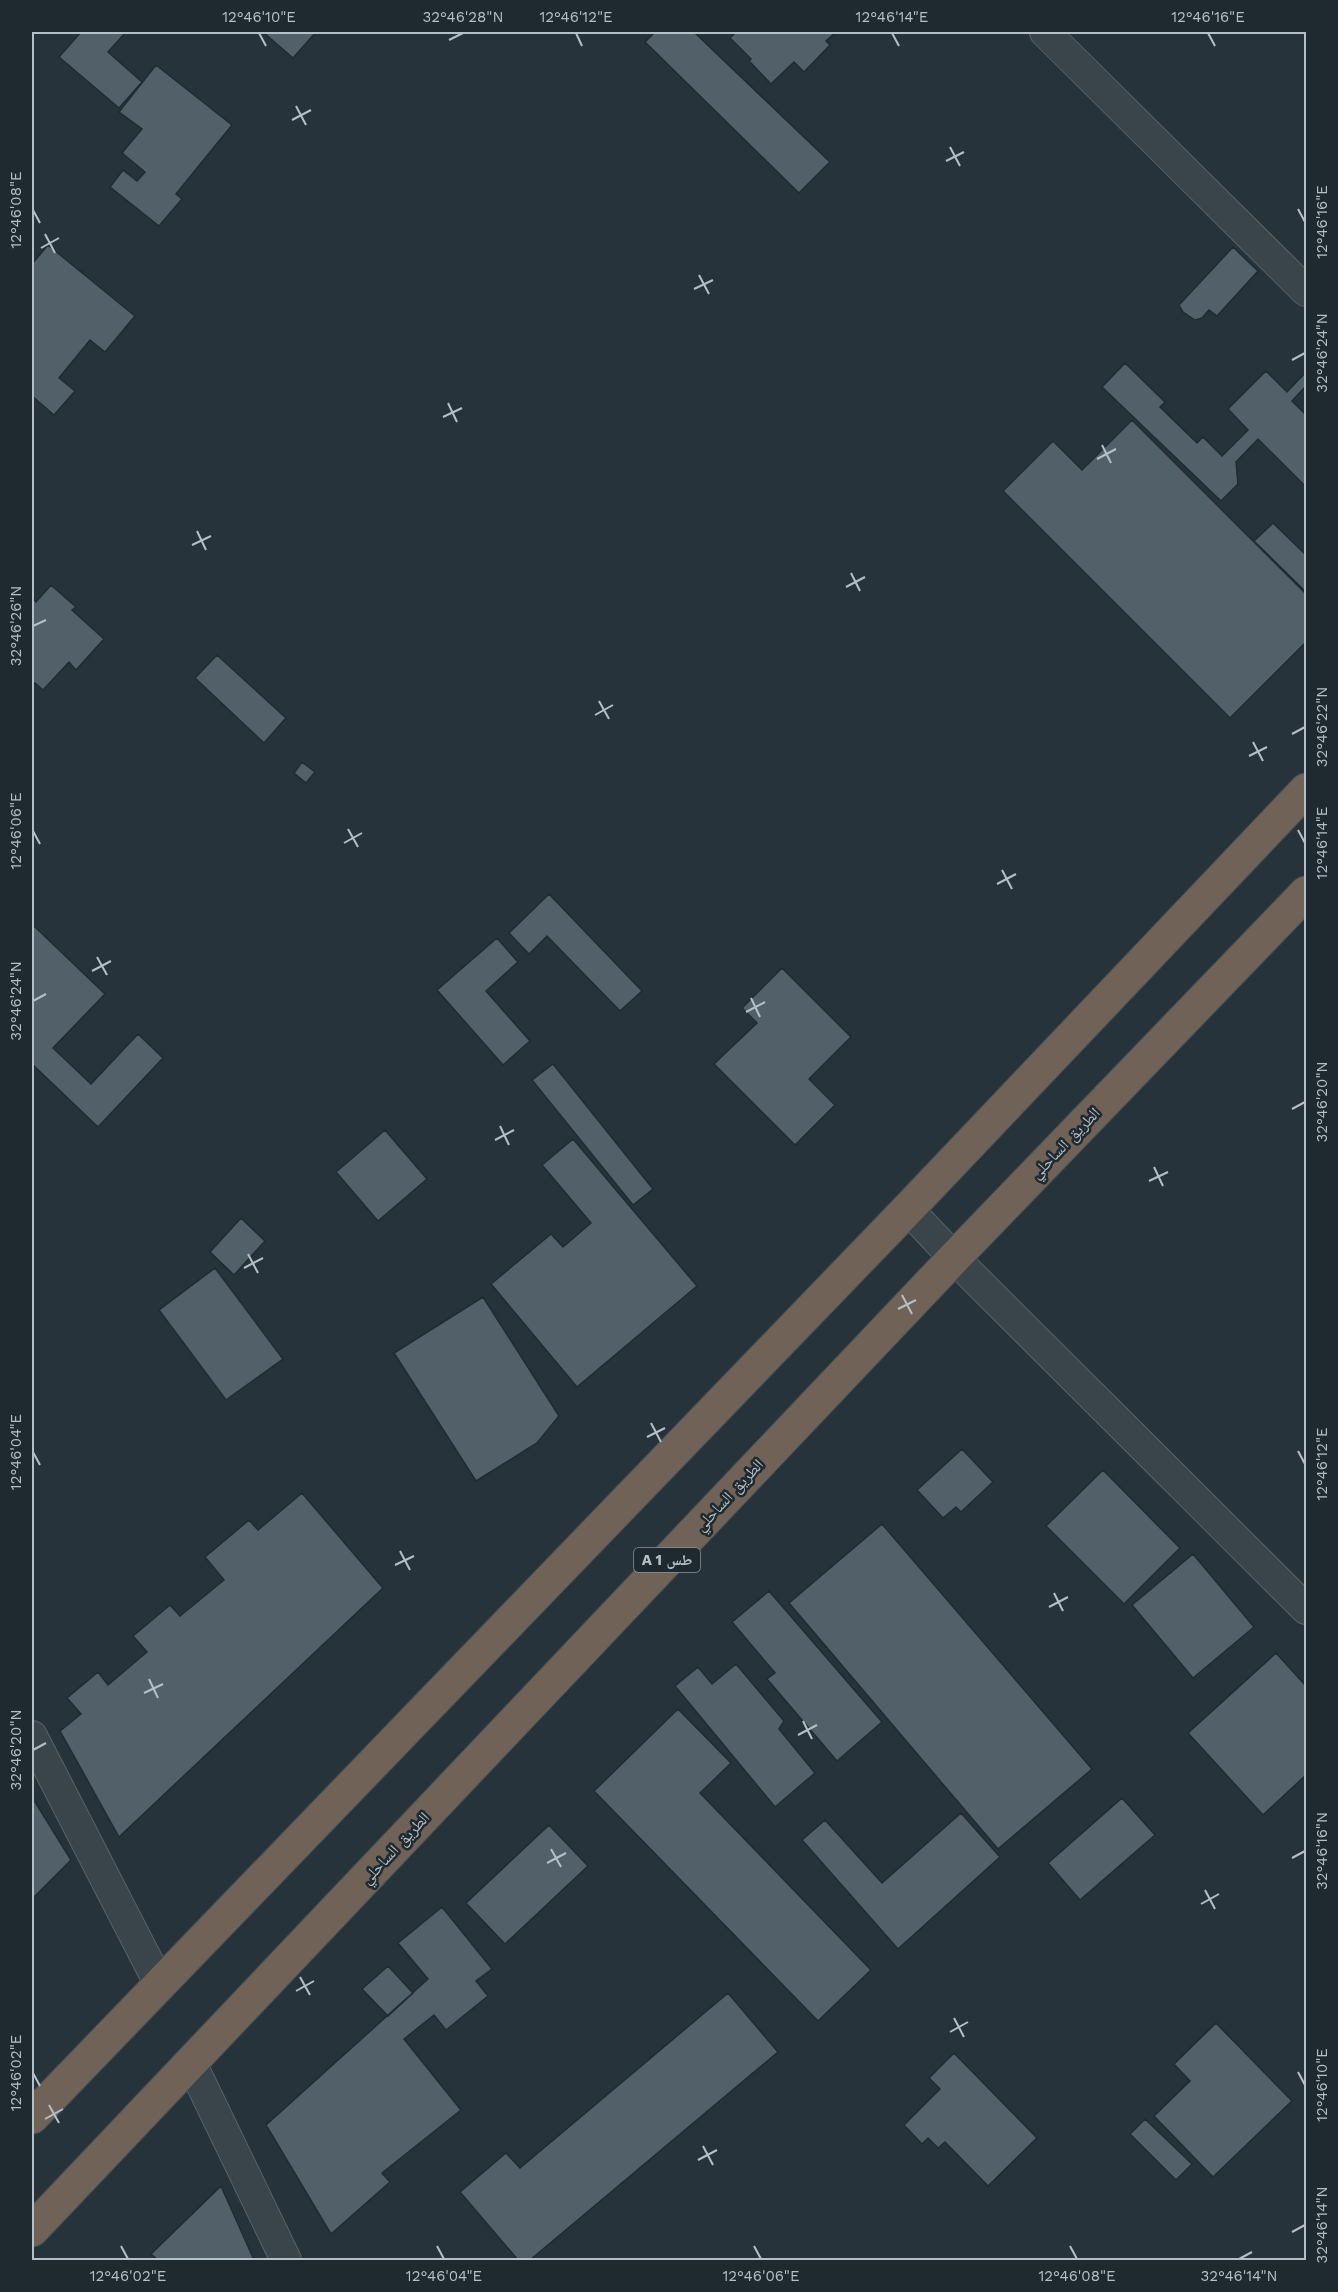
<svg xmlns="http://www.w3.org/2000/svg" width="1338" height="2292" viewBox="0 0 1338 2292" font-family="'Work Sans','Noto Naskh Arabic',sans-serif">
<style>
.building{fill:#516069;stroke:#202b32;stroke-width:1.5}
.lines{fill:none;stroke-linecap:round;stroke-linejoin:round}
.street-casing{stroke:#576269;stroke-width:32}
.highway-casing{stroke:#444f56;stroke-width:35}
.street{stroke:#39444b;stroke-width:30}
.highway{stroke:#716257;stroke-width:33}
.ticks{fill:none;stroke:#b5bfc7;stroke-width:2}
.labels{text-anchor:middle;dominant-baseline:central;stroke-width:5;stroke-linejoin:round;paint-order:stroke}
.shield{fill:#1e2930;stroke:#88929a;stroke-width:1.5}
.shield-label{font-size:15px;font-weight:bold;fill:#b5bfc7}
.street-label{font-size:16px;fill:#b5bfc7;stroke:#1e2930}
.neatline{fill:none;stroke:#b5bfc7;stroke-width:2}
.ticks-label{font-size:15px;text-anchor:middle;fill:#b5bfc7}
</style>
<rect width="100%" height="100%" fill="#26333b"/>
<path class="building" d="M81 32H126L108 52 142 82 119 108 59 57Z
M263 32H316L293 58Z
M655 32H694L830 162 799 193 645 42Z
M736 32H836L826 41 830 45 804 72 794 62 771 84 749 61 751 59 730 38Z
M156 65 232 125 176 194 182 199 159 226 110 187 123 170 137 181 145 172 122 153 142 129 119 112Z
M48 245 135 316 105 352 90 340 59 378 75 391 54 415 32 396V264Z
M1233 247 1258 271 1217 316 1209 310 1202 318 1195 320 1183 312 1179 305Z
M1125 363 1165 402 1160 407 1197 443 1203 437 1222 456 1248 430 1228 409 1266 371 1287 392 1306 372V386L1292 401 1306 415V487L1258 439 1236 462 1238 484 1221 501 1102 387Z
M1132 420 1306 594V642L1230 718 1003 491 1053 441 1082 470Z
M1273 523 1306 555V592L1254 541Z
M51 585 76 607 72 610 104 639 76 670 69 662 43 690 35 683 32 687V598L36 602Z
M217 655 286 718 264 743 195 678Z
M302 762 315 772 306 783 294 773Z
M549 894 642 991 620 1011 547 936 529 954 509 933Z
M34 926 105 994 53 1048 91 1084 138 1034 163 1058 98 1127 32 1064V928Z
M497 938 518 962 486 991 530 1041 503 1065 437 990Z
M782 968 851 1037 809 1079 835 1105 795 1145 714 1064 757 1023 742 1008Z
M553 1064 653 1189 633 1205 532 1080Z
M385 1130 427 1179 378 1221 336 1172Z
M573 1139 697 1286 577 1387 491 1284 551 1234 563 1247 591 1223 542 1165Z
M241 1218 265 1241 234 1275 210 1252Z
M215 1268 283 1359 226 1400 159 1310Z
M483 1297 559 1416 537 1443 476 1481 394 1353Z
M962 1449 993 1482 961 1512 956 1507 943 1518 917 1490Z
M1103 1470 1180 1548 1124 1604 1046 1526Z
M302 1493 383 1588 119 1837 60 1731 81 1714 67 1698 98 1672 108 1685 147 1652 133 1636 170 1605 180 1616 224 1580 205 1557 249 1520 258 1530Z
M882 1524 1092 1769 998 1849 789 1603Z
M1193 1554 1254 1627 1193 1678 1132 1605Z
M769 1591 882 1722 837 1761 767 1679 775 1673 732 1622Z
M1276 1653 1306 1686V1775L1263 1815 1188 1733Z
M736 1664 784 1721 779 1729 815 1773 775 1807 675 1686 698 1667 712 1684Z
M678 1709 731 1763 700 1793 871 1970 818 2021 594 1791Z
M32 1797 71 1860 32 1899Z
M1122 1798 1155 1835 1080 1900 1048 1863Z
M961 1813 1000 1857 898 1949 802 1840 825 1820 882 1883Z
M549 1825 588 1866 505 1944 466 1903Z
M442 1907 492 1969 476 1981 488 1996 446 2030 434 2015 404 2039 461 2110 382 2173 390 2182 331 2234 266 2125 428 1979 398 1943Z
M388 1966 413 1993 388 2016 362 1989Z
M728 1993 778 2052 530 2260H518L460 2192 506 2153 520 2168Z
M1216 2023 1292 2101 1213 2177 1154 2116 1190 2081 1174 2064Z
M954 2053 1037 2138 988 2186 945 2142 938 2148 928 2138 922 2144 904 2125 940 2089 929 2078Z
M1145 2119 1192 2164 1176 2180 1130 2134Z
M221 2186 254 2260H158L151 2254Z"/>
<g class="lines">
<g class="street-casing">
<path id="street" d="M1045 32 1306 291
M908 1209 954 1258 1306 1609
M32 1736 160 1985
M191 2063 286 2260"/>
</g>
<g class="highway-casing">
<path id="highway" d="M32 2117 908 1209 1306 790
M32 2230 954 1258 1306 893"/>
</g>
<use href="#street" class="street"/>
<use href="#highway" class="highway"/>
</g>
<path class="ticks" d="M259 33 266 46M576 33 582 46M892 33 899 46M1208 33 1215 46M449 40 463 33M296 106 306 125M292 120 311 110M950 147 960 166M946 161 964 152M1298 209 1305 222M33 210 40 223M45 234 55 253M41 248 59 238M699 275 709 294M694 289 713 280M1292 360 1305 353M448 403 457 422M443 417 462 408M1102 445 1111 463M1097 459 1116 449M197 531 206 550M192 545 211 536M851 573 860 591M846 587 865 577M33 626 46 620M599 701 609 719M595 715 613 705M1292 734 1305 727M1253 742 1263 761M1249 756 1267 747M348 829 358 847M1298 830 1305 843M33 831 40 844M344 843 362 833M1002 870 1012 889M997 884 1016 874M97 957 107 975M92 971 111 961M751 998 760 1017M33 1001 46 994M746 1012 765 1002M1292 1109 1305 1102M500 1126 509 1145M495 1140 514 1130M1154 1167 1163 1186M1149 1181 1168 1172M248 1254 258 1273M244 1268 263 1258M902 1295 912 1314M898 1309 916 1300M651 1423 661 1442M647 1437 665 1428M1298 1451 1305 1464M33 1452 40 1465M400 1551 410 1570M395 1565 414 1556M1054 1593 1063 1611M1049 1607 1068 1597M149 1679 158 1698M144 1693 163 1684M803 1721 812 1739M798 1735 817 1725M33 1750 46 1743M551 1849 561 1867M1292 1858 1305 1851M547 1863 566 1853M1205 1890 1215 1909M1201 1904 1219 1894M300 1977 310 1995M296 1991 314 1981M954 2018 964 2037M950 2032 968 2022M1298 2072 1305 2085M33 2073 40 2086M49 2105 59 2123M45 2119 63 2109M703 2146 713 2165M698 2160 717 2150M1292 2232 1305 2225M121 2246 128 2259M437 2246 444 2259M754 2246 761 2259M1070 2246 1077 2259M1239 2259 1252 2252"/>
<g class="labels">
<rect class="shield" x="634" y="1548" width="66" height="24" rx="4.5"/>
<g class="shield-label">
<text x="667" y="1560">A 1 طس</text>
</g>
<g class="street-label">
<text transform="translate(1065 1143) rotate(-46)">الطريق الساحلي</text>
<text transform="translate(729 1495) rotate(-47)">الطريق الساحلي</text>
<text transform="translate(395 1848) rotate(-47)">الطريق الساحلي</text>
</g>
</g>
<rect width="1338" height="2292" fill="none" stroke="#1e2930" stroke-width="66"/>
<rect x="33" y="33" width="1272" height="2226" class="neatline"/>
<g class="ticks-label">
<text x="259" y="22">12°46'10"E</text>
<text x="463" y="22">32°46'28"N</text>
<text x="576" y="22">12°46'12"E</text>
<text x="892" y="22">12°46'14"E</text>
<text x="1208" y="22">12°46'16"E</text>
<text transform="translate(16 210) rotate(-90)" y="5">12°46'08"E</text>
<text transform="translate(1322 222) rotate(-90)" y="5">12°46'16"E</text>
<text transform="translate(1322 353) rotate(-90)" y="5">32°46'24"N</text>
<text transform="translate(16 626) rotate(-90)" y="5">32°46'26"N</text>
<text transform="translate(1322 727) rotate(-90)" y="5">32°46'22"N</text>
<text transform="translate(16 831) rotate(-90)" y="5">12°46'06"E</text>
<text transform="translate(1322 843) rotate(-90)" y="5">12°46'14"E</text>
<text transform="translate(16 1001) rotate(-90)" y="5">32°46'24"N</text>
<text transform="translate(1322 1102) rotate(-90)" y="5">32°46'20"N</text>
<text transform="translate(16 1452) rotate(-90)" y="5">12°46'04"E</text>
<text transform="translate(1322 1464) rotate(-90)" y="5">12°46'12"E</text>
<text transform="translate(16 1750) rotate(-90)" y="5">32°46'20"N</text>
<text transform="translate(1322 1851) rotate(-90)" y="5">32°46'16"N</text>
<text transform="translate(16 2073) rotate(-90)" y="5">12°46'02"E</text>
<text transform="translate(1322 2085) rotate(-90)" y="5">12°46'10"E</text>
<text transform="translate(1322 2225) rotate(-90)" y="5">32°46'14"N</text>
<text x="128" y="2281">12°46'02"E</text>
<text x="444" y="2281">12°46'04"E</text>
<text x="761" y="2281">12°46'06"E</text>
<text x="1077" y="2281">12°46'08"E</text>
<text x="1239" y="2281">32°46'14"N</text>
</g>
</svg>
